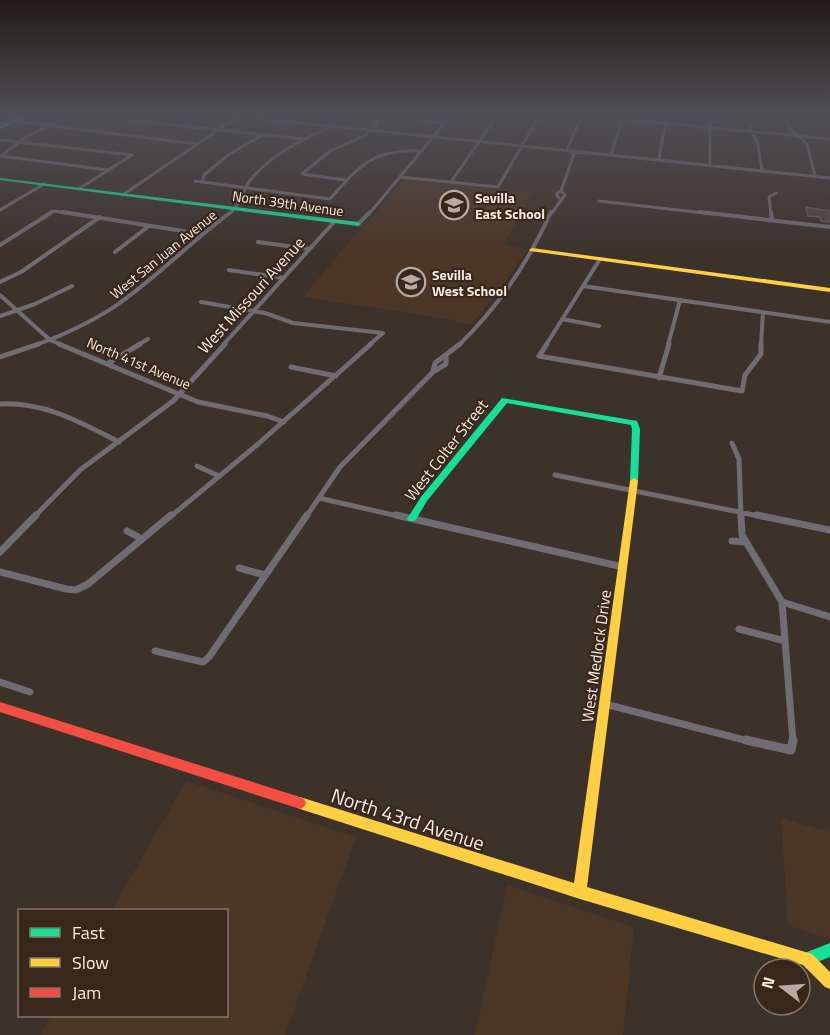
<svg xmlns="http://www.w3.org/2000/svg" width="830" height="1035" viewBox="0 0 830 1035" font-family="'Titillium Web',sans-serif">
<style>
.built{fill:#4c3626}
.building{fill:#4e463f;stroke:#645c54;stroke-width:1.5}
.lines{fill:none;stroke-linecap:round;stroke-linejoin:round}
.street-far4{stroke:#706c73;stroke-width:3}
.street-far3{stroke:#706c73;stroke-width:4}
.street-far2{stroke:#706c73;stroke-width:5}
.street-far1{stroke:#706c73;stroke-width:7}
.street{stroke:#706c73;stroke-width:9}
.fast{fill:#16e098;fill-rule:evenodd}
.slow{fill:#ffcf43;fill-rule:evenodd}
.jam{fill:#f24e42;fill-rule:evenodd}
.labels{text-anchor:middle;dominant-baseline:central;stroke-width:4.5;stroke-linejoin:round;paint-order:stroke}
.far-poi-label{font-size:14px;font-weight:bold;fill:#f7ebe3;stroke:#38271a;text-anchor:start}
.far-street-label{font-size:14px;fill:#f7ebe3;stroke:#38271a}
.street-label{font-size:16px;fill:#f7ebe3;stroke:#38271a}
.near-street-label{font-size:20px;fill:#f7ebe3;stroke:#38271a}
</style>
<rect width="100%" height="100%" fill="#3c322a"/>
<path class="built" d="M403 179 533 193 503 245 528 249 501 289 470 325 442 318 303 297 360 229 359 226 367 223Z
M186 781 356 837 285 1035H40L51 1016H226V910H112Z
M781 818 830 832V939L788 926Z
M507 885 634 927 623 1035H475Z"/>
<path class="building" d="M806 207 830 211V222L821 221 820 217 808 216Z"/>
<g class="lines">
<path class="street-far4" d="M115 113 129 120 303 139
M206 113 830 178
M416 113V116L424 121 445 123
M710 113V165
M759 113 786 115
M786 113 789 127 807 144 815 176
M622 119 830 139
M15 121 197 144
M0 124 23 113
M749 125 758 144 762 171
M0 140 132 155
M567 150 583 113
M611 155 624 113
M0 156 108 170
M1 156 26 137 75 113
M659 160 667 113
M302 174 330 151 366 135 377 123 376 113
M302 174 346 180
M400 177 498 187 541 113
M203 180 204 175 228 155 261 136
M195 181 330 199C360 165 373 149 421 151
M451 182 499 113
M80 188 132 155
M124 194 243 113
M559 198 556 194 561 191 575 151
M599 201 713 214
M0 210 44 184
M49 214 54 211 72 214
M229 214C241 205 242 190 251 179 273 153 302 140 332 126L336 113
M369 214 453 113
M551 214 565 195 561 191
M771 214 769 197 776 193"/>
<path class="street-far3" d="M63 212 202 234
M700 212 830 227
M771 212 772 220
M358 224 370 212
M258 242 310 249
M0 245 52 212
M115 252 149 226
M229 270 284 278
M0 282 21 272 100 217
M583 286 830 322
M0 295 50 340 62 345
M201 302 265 313 293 323 383 333
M0 316 35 304 72 286
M562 319 599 326
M35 345C60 337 100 318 121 302 159 275 193 240 231 212
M138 345 148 339
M223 345 334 222
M369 345 383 333
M459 345C497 308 529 261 551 212
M546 345 600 259
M668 345 680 300
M761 345 763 312"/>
<path class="street-far2" d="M59 344 198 402 267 416 284 422
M547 344 539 356 742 391 745 375 761 354V344
M0 357 39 344
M107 364 140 344
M291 367 336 376
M433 372 435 363 460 344
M659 378 669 344
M0 404C45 402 80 422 119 442
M732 443 739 459 741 517
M197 466 219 476
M555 475 764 517
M319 498 402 517
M34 517 80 470 173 401 225 344
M170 517 258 444 371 344
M306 517 340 467 433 372 446 364V357"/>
<path class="street-far1" d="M396 515 623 567
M741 515 742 535 782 602 793 742
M757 515 830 530
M127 531 142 539
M732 541 745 542
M0 552 36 515
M239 568 265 575
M0 572 66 589 76 590 88 584 171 515
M782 602 830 617
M739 629 785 641
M155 651 203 662 209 657 307 515
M0 682 30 692
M605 704 752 742"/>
<path class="street" d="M746 740 791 750 793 740"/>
<path class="fast" d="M29 113H34L0 129V126Z
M0 178 358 222 361 224 358 226 0 180Z
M502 398 637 421 640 429 638 481 637 483 634 484 630 481 632 429 631 425 507 403 427 501 415 521H409L407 519 421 497Z
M830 943V957L807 966 802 964 800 959 802 954Z"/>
<path class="slow" d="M532 248 830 288V292L530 251 529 250Z
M634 478 638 481 587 887 812 954 830 972V989L825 987 803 965 580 899 300 809 296 807 294 803 296 799 300 797 574 883 630 481Z"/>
<path class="jam" d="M0 702 300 797 304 799 306 803 304 807 300 809 0 712Z"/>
</g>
<linearGradient id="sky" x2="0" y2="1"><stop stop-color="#211c17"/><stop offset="0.44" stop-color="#504f55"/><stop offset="1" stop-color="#504f55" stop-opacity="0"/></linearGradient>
<rect width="830" height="258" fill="url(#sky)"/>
<defs>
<g id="school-ring" transform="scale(1.5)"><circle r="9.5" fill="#38271a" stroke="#b6aaa2" stroke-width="1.5"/><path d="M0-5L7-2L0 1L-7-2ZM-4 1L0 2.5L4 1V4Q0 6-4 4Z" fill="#b6aaa2"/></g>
</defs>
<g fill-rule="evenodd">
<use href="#school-ring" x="454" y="205"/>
<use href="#school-ring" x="411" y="282"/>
</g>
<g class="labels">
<g class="far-poi-label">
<text x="475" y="197">Sevilla<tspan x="475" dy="16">East School</tspan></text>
<text x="432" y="274">Sevilla<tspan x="432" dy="16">West School</tspan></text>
</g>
<g class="far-street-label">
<text transform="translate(288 203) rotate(8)">North 39th Avenue</text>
<text transform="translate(163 254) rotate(-39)">West San Juan Avenue</text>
<text transform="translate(139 363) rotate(23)">North 41st Avenue</text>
</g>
<g class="street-label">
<text transform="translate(251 295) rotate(-48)">West Missouri Avenue</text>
<text transform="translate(446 450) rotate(-52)">West Colter Street</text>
<text transform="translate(596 656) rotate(-82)">West Medlock Drive</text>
</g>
<g class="near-street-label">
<text transform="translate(408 819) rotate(18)">North 43rd Avenue</text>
</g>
</g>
<rect x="18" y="909" width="210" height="108" fill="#38271a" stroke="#84756a" stroke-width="1.5"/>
<rect x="30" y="928" width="30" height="9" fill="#16e098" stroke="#84756a" stroke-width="1.5"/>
<text x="72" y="939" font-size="18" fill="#f7ebe3">Fast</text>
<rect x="30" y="958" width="30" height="9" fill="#ffcf43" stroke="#84756a" stroke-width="1.5"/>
<text x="72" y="969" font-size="18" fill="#f7ebe3">Slow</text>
<rect x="30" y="988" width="30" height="9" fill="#f24e42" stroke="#84756a" stroke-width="1.5"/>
<text x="72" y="999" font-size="18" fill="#f7ebe3">Jam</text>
<g transform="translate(782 987) rotate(287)"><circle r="28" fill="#38271a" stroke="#84756a" stroke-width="1.5"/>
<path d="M0-4.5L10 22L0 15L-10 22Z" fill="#b6aaa2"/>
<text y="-9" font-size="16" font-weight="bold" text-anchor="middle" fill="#f7ebe3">N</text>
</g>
</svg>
